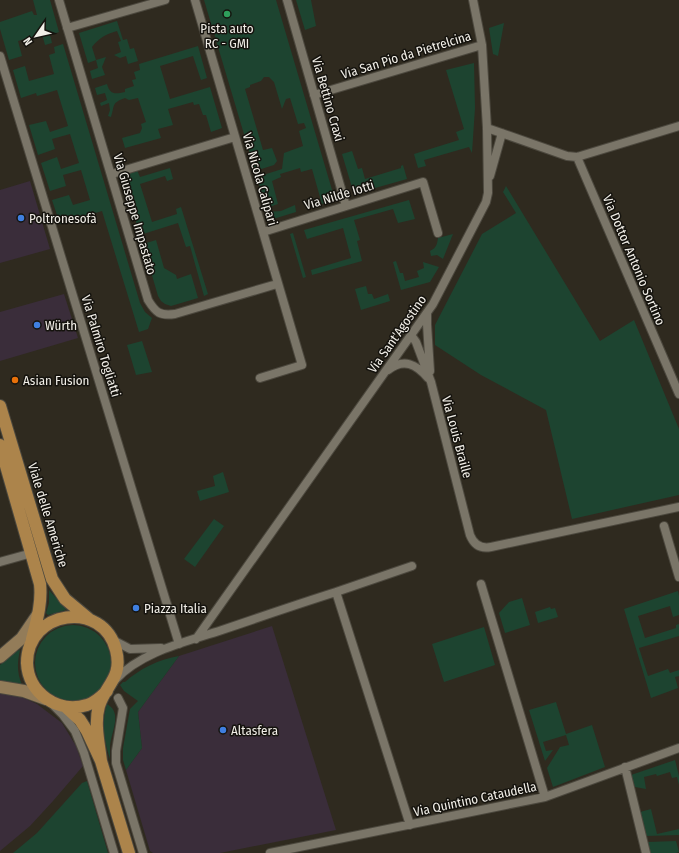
<svg xmlns="http://www.w3.org/2000/svg" width="679" height="853" viewBox="0 0 679 853" font-family="'Fira Sans Condensed',sans-serif">
<style>
.commercial{fill:#3a2d3a}
.green{fill:#1d4430}
.lines{fill:none;stroke-linecap:round;stroke-linejoin:round}
.minor-casing{stroke:#4c483e;stroke-width:10}
.secondary-casing{stroke:#4c483e;stroke-width:14}
.primary-casing{stroke:#4c483e;stroke-width:14}
.minor{stroke:#7a7568;stroke-width:8}
.secondary{stroke:#937c59;stroke-width:12}
.primary{stroke:#ac844b;stroke-width:12}
.leisure-dot{fill:#2e9e5b;stroke:#15130e;stroke-width:1.5}
.shop-dot{fill:#3f7fe0;stroke:#15130e;stroke-width:1.5}
.food-dot{fill:#e8710a;stroke:#15130e;stroke-width:1.5}
.labels{text-anchor:middle;dominant-baseline:central;stroke-width:3;stroke-linejoin:round;paint-order:stroke}
.poi-label{font-size:13px;fill:#f2efe8;stroke:#15130e;text-anchor:start}
.street-label{font-size:13px;fill:#f2efe8;stroke:#15130e}
</style>
<rect width="100%" height="100%" fill="#2f2a1f"/>
<path class="commercial" d="M30 181 50 249 0 263V190Z
M64 294 78 338 0 361V312Z
M272 626 336 830 220 853H153L150 851 126 770 142 748 138 712 179 656Z
M0 693 24 698 37 704 62 723 76 746 83 766 53 801 30 826 0 851Z"/>
<path class="green" d="M33 0H50L59 32 50 35 52 43 45 45 42 34 18 41 22 56 9 60 0 29V22L32 11 34 15H37Z
M204 0H276L335 200 322 204 312 169 301 172 300 168 280 174 281 177 272 181 278 204 266 208 257 177 282 169 284 153 303 146 299 131 306 128 304 123 298 124 290 98 286 99 282 109 274 82 269 77H264L261 81 250 85V87L245 89 263 150 272 148 277 161 274 165 255 171Z
M296 0H311L316 26 305 30Z
M117 21 123 40 127 39 130 49 134 48 138 61 128 64 126 56 120 58 114 55 121 52 118 42 121 41 117 31C106 34 99 38 92 47L96 60 106 57 102 67 105 75 92 79 90 71 98 68 96 60 88 63 79 33Z
M504 23 498 56 493 54 489 28Z
M63 44 140 303 145 312 152 318 148 329 139 332 102 211 60 224 52 200 69 195 73 205 90 200 81 170 63 175 66 186 50 191 41 163 57 157 61 169 79 163 70 134 52 139 55 149 38 155 29 125 46 121 50 132 68 126 57 90 37 96 36 93 21 98 13 70 25 66 29 81 54 74 49 55 55 53 54 47Z
M198 46 207 78 201 80 193 56 160 66 170 99 210 87 222 128 211 132 206 115H203L199 104 194 105 193 102 168 109 173 125 158 129 161 138 125 148 122 138 140 133 142 128 141 124 146 122 138 98 129 100 125 98C111 103 115 105 111 117L108 116 110 110 109 103 101 106 100 103 107 100 105 93 97 95 95 88 107 84C110 95 115 94 125 92V89L134 86 132 80 136 79 134 72 140 70 139 64Z
M474 63 475 108 472 153 469 147 424 160 426 166 418 168 414 154 459 140 456 132 464 129 446 70Z
M352 151 358 169 362 168 365 179 401 168V166L403 165 407 179 354 194 342 154Z
M170 168 173 179 167 181 165 176 140 184 152 222 177 214 176 209 181 207 208 294 204 296 190 246 186 247 178 223 140 235 122 175 137 170 140 177Z
M506 186 600 341 634 320 679 429V495L572 519 546 410 481 375 435 345V325L482 234 516 213 503 192Z
M409 200 415 219 398 223 393 209 354 220 360 240 357 241 362 261 312 275 311 270 351 258 343 228 307 239 304 230Z
M295 205 296 212 270 220 267 212 281 211Z
M293 233 306 277 303 278 290 234Z
M453 234 443 259 437 255 431 256 430 251C436 248 437 245 438 238Z
M156 240 164 268 176 275 177 279 191 274 198 298 171 306 165 304 161 301 158 296 143 244Z
M396 261 400 273H403L405 281 419 277 417 271 424 268 423 262 439 267 430 282 401 290 393 262Z
M366 286 368 294H372L374 299 388 294 390 301 361 310 355 289Z
M142 341 152 372 136 375 127 345Z
M223 472 229 492 200 501 197 491 215 486 213 476Z
M214 519 224 526 195 567 184 559Z
M49 590 65 608 66 610 48 615 46 613 49 603Z
M678 591 679 596V615L673 617 670 606 638 616 645 638 676 628V625L679 624V636L639 648 648 676 668 669 670 673 679 670V676L675 677 678 688 651 698 624 609Z
M522 598 530 625 505 633 499 613 509 602Z
M550 607 551 609 555 608 558 617 538 623 535 612Z
M35 663a38 38 0 1 1 76 0a38 38 0 1 1-76 0Z
M484 627 495 665 444 682 432 644Z
M20 650C17 663 17 673 22 685L0 682V665L16 651Z
M179 656 138 712 142 748 126 770 123 760V748L130 709 138 701 124 691 120 685 123 682H125C139 669 160 659 179 656Z
M556 702 566 734 592 725 605 767 553 787 547 768 560 747 569 745 566 735 543 742 546 751 553 750 545 761 529 710Z
M107 704C123 713 111 732 110 746 110 750 110 754 110 759 104 739 101 725 107 704Z
M675 760 679 776V785L677 777 672 778 670 772 657 776 656 774 644 777 646 789 635 787 631 775Z
M87 781 108 853H13L37 833 82 783Z
M651 809 657 834 679 829V835L646 836 640 812Z
M676 841 679 852 676 853H650L648 842Z"/>
<g class="lines">
<g class="minor-casing">
<path id="minor" d="M59 0 148 300C156 313 160 316 175 314L277 284
M195 0 302 365 260 378
M287 0 346 206
M67 28 165 0
M0 56 179 644
M314 95 482 45
M487 128 567 156 577 157 679 126
M577 157 679 394
M112 174 235 137
M490 176 502 133
M263 232 423 182 438 233
M427 313V324L430 371
M411 335 416 342 431 382 470 535C474 545 481 549 491 547L679 507
M388 370C404 358 416 364 428 378
M664 526 679 577
M0 562 32 553
M481 584 545 797
M336 592 412 566
M111 639 130 649 161 648
M196 639 433 304 486 202 488 193 487 128 482 45 473 0
M115 680C142 651 186 642 222 630 260 617 298 604 336 592L410 825
M118 698 123 708 116 751V763L143 853
M51 703 63 715 75 731 84 753 114 853
M625 767 646 853
M270 853 545 797 679 748"/>
</g>
<g class="secondary-casing">
<path id="secondary" d="M0 657 22 638 37 616
M0 687 24 691 46 699"/>
</g>
<g class="primary-casing">
<path id="primary" d="M0 406 52 579 65 599 89 619
M0 445 40 584C42 603 37 620 32 639
M66 707 80 720 87 731 101 761 129 853
M101 761C99 743 94 723 99 706 106 684 123 678 116 650 103 599 27 610 27 663 28 693 58 714 87 705 95 703 101 697 107 691"/>
</g>
<use href="#minor" class="minor"/>
<use href="#secondary" class="secondary"/>
<use href="#primary" class="primary"/>
</g>
<circle class="leisure-dot" cx="227" cy="14" r="4"/>
<g class="shop-dot">
<circle cx="21" cy="218" r="4"/>
<circle cx="37" cy="325" r="4"/>
<circle cx="136" cy="608" r="4"/>
<circle cx="223" cy="730" r="4"/>
</g>
<circle class="food-dot" cx="15" cy="380" r="4"/>
<g class="labels">
<g class="poi-label">
<text x="227" y="28" text-anchor="middle">Pista auto<tspan x="227" dy="15">RC - GMI</tspan></text>
<text x="29" y="218">Poltronesofà</text>
<text x="45" y="325">Würth</text>
<text x="23" y="380">Asian Fusion</text>
<text x="144" y="608">Piazza Italia</text>
<text x="231" y="730">Altasfera</text>
</g>
<g class="street-label">
<text transform="translate(406 55) rotate(-17)">Via San Pio da Pietrelcina</text>
<text transform="translate(328 99) rotate(74)">Via Bettino Craxi</text>
<text transform="translate(260 179) rotate(74)">Via Nicola Calipari</text>
<text transform="translate(339 195) rotate(-17)">Via Nilde Iotti</text>
<text transform="translate(135 214) rotate(74)">Via Giuseppe Impastato</text>
<text transform="translate(634 260) rotate(67)">Via Dottor Antonio Sortino</text>
<text transform="translate(397 334) rotate(-55)">Via Sant'Agostino</text>
<text transform="translate(101 346) rotate(73)">Via Palmiro Togliatti</text>
<text transform="translate(457 437) rotate(75)">Via Louis Braille</text>
<text transform="translate(48 515) rotate(73)">Viale delle Americhe</text>
<text transform="translate(475 799) rotate(-12)">Via Quintino Cataudella</text>
</g>
</g>
<g transform="translate(36 36) rotate(236)" stroke="#15130e" stroke-width="3" paint-order="stroke">
<path d="M0-3L7 15L0 10L-7 15Z" fill="#f2efe8"/>
<text y="-6" font-size="11" font-weight="bold" text-anchor="middle" fill="#f2efe8">N</text>
</g>
</svg>
